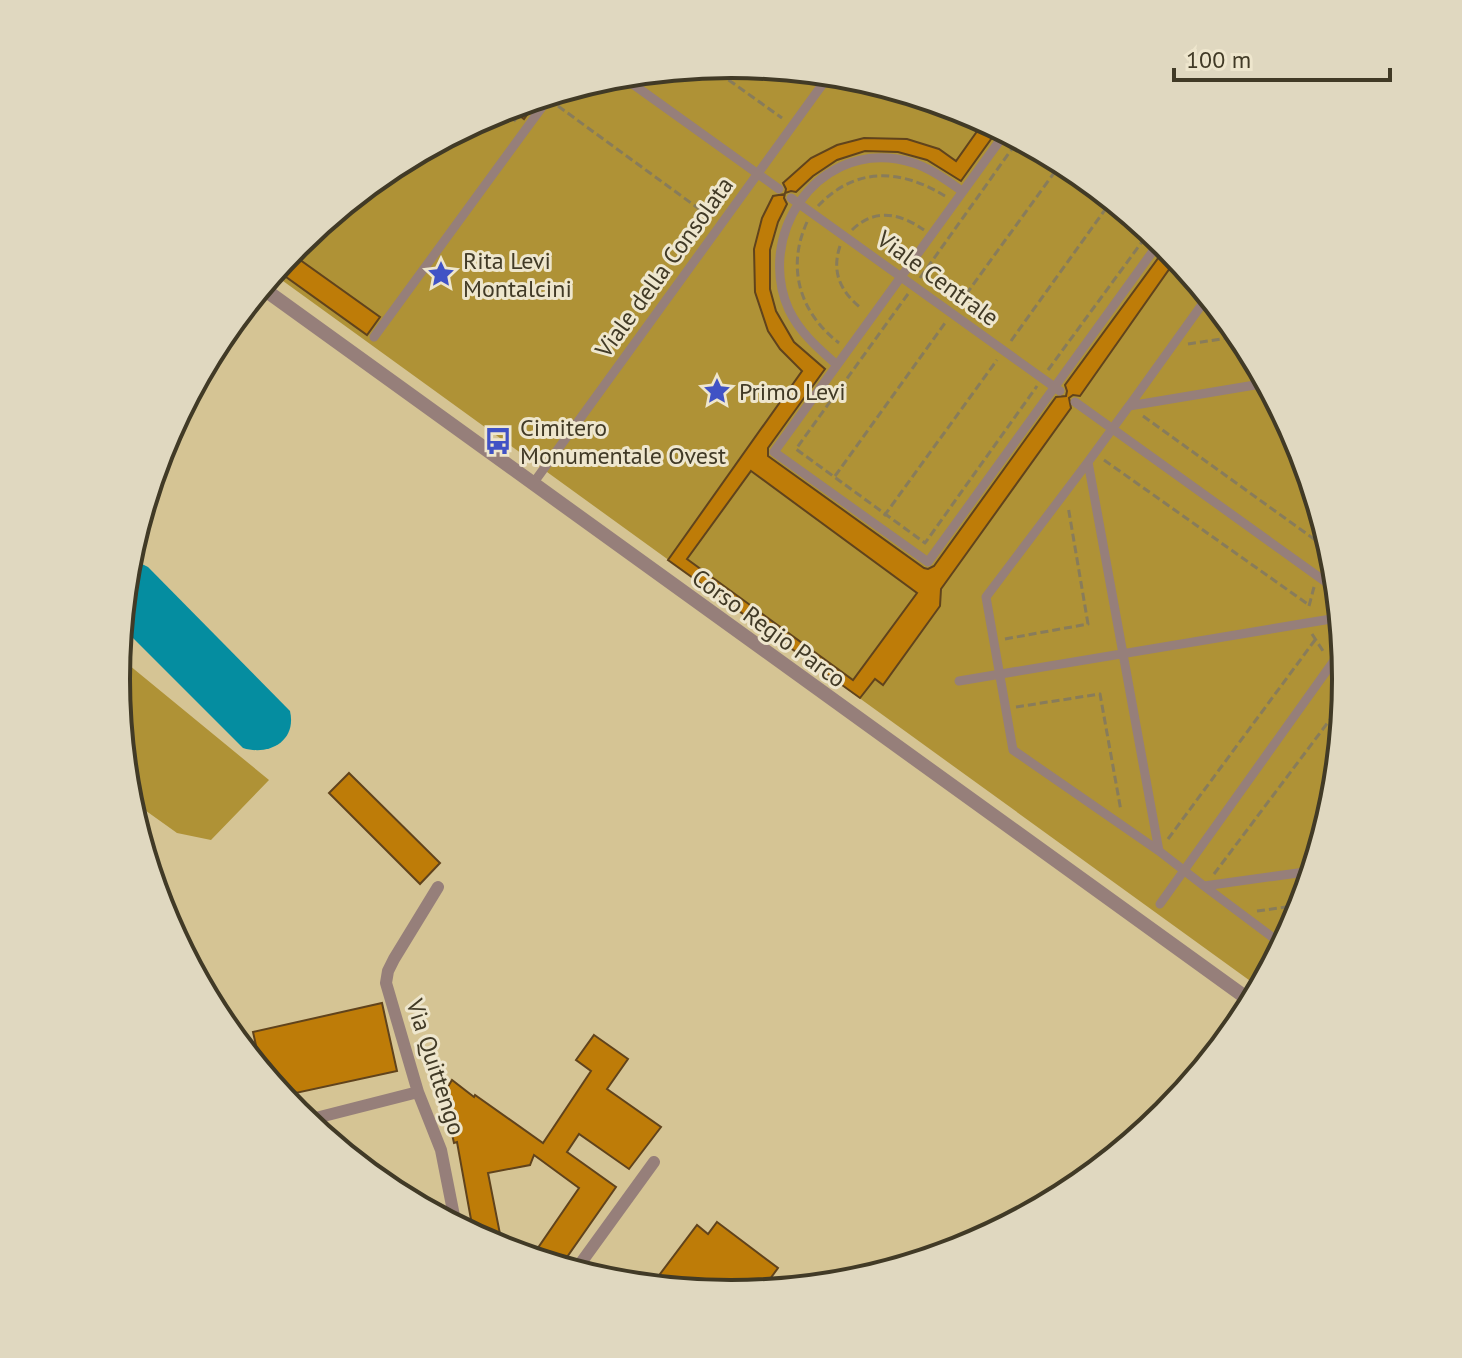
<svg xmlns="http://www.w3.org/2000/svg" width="1462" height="1358" viewBox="0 0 1462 1358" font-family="'PT Sans',sans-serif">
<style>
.green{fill:#af9236}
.water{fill:#058da0}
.building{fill:#be7c08;stroke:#60431c;stroke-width:2;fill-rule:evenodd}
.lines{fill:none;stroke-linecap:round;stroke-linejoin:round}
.path{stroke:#887c5b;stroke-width:3;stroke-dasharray:8 4;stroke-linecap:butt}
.pedestrian{stroke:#967f7a;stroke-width:9}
.minor{stroke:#967f7a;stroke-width:12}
.tertiary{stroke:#967f7a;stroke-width:14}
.labels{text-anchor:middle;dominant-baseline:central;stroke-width:6;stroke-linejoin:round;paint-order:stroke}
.poi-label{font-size:24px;fill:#413a26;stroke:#eee6cd;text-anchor:start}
.street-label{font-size:24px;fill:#413a26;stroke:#eee6cd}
.rim{fill:none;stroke:#413a26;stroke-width:4}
</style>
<rect width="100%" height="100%" fill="#d5c494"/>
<path class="green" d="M731 64 851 76 967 111 1073 168 1166 244 1243 338 1299 444 1334 559 1346 679 1334 799 1299 915 1260 988 272 273C356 171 482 106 610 76 647 68 693 68 731 64Z
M118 656 269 780 211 840 177 833 128 798 116 679Z"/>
<path class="water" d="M142 564 148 567 290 711C297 742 268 756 243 748L121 626 127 567Z"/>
<path class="building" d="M540 97 524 119 508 107 526 102Z
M985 120 999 128 961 181 927 160 898 152 865 151 837 160 813 176 796 192 791 191 785 193 784 198 787 204 778 222 770 250V289L776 311 794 342 825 369 768 448V456L924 568 928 569 934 566 1056 397 1066 396 1067 391 1065 385 1167 246 1177 258 1080 396 1073 395 1069 398 1071 408 941 589 940 606 883 685 875 679 860 698 668 560 802 371 780 349 768 331 755 292 754 249 762 218 773 196 785 194 786 189 783 183 811 158 837 145 864 138 907 139 939 149 956 161ZM751 471 917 593 853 680 687 559Z
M289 252 380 317 367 335 275 269Z
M349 773 440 863 420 884 329 793Z
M382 1003 397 1071 282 1096 262 1072 253 1032Z
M594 1035 628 1059 607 1089 661 1127 629 1169 579 1134 567 1152 616 1187 560 1267 531 1258 579 1188 534 1155 530 1165 488 1173 501 1239 498 1240 500 1248 474 1236 457 1142 454 1143 445 1104 446 1090 452 1080 474 1097 475 1095 543 1143 591 1071 576 1060Z
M717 1222 778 1268 770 1279 783 1289 731 1294 651 1286 697 1225 708 1234Z"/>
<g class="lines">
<path class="path" d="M709 66 782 118
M558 106 713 219
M500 109 517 122
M818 206C856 166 901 169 945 196
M807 222C786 268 800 313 839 343
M852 230C874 208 900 213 924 230
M840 246C831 273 841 292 862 309
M920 278 1019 139
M908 294 796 449 925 543 1037 386
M959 304 1062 162
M1011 341 1112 200
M1188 344 1241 336
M1048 370 1150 231
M1143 416 1332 552
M1104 460 1309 605
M835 476 945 323
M884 516 997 360
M1309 606 1314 587
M1312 634 1325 654
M1005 639 1088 624 1068 506
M1016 707 1100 694 1121 811
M1168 839 1315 640
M1214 874 1344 701
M1257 911 1302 905"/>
<path class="pedestrian" d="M620 75 779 189
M1006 132 774 452 928 562 1161 240
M791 198 1060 391
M374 337 548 99V95
M837 365C819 349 800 333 789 310 756 237 814 146 897 159 923 163 941 176 962 191
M1267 383 1129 406 1088 462 1159 851 1204 886 1312 871
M1075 402 1337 590
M1129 406 1208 296
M1088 462 986 597 1013 750 1159 851
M532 485 830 74
M1339 605 1337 618 1341 629
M959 681 1337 618
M1204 886 1283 945
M1160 904 1343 648"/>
<path class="minor" d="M438 887 394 959 388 971 386 983 418 1092 441 1150 456 1226
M191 966 194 964
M304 1121 418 1092
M575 1271 654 1162"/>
<path class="tertiary" d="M261 287 1252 1002"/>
</g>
<defs>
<g id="sight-bare" transform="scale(2.16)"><path d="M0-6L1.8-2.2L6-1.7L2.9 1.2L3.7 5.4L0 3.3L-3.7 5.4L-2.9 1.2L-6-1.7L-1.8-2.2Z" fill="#4052c5" stroke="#eee6cd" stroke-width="2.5" paint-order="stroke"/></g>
<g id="bus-bare" transform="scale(2.16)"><path d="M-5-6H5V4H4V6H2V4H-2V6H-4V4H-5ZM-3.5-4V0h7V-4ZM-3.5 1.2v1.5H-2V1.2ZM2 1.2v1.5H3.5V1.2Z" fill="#4052c5" stroke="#eee6cd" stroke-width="2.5" paint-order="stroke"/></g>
</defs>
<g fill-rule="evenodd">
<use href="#sight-bare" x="441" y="274"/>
<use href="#sight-bare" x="717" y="391"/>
<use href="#bus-bare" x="498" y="441"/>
</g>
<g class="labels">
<g class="poi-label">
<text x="463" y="260">Rita Levi<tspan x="463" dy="28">Montalcini</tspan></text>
<text x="739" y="391">Primo Levi</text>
<text x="520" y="427">Cimitero<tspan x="520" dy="28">Monumentale Ovest</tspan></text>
</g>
<g class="street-label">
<text transform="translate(664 267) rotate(-54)">Viale della Consolata</text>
<text transform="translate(938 278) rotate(36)">Viale Centrale</text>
<text transform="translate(769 628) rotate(36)">Corso Regio Parco</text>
<text transform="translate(436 1067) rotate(72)">Via Quittengo</text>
</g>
</g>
<path d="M0 0H1462V1358H0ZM130 679a601 601 0 1 1 1202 0a601 601 0 1 1-1202 0Z" fill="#e0d8c0" fill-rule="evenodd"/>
<path class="rim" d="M130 679a601 601 0 1 1 1202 0a601 601 0 1 1-1202 0Z"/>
<path d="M1174 68v12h216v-12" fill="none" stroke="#413a26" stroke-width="4"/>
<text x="1186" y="68" font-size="24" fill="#413a26" stroke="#eee6cd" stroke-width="6" paint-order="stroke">100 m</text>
</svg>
